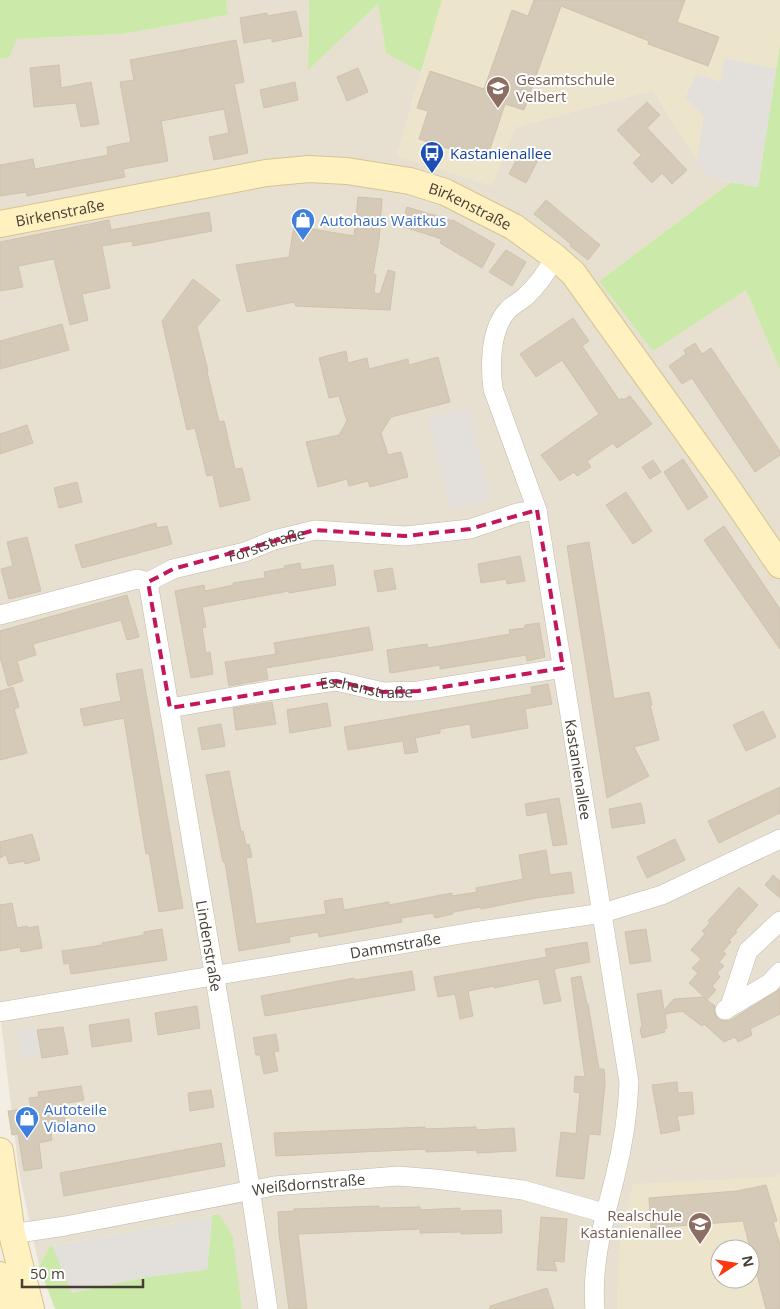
<svg xmlns="http://www.w3.org/2000/svg" width="780" height="1309" viewBox="0 0 780 1309" font-family="'Open Sans',sans-serif">
<style>
.residential{fill:#e7e0d1;fill-rule:evenodd}
.education{fill:#ede4cc;fill-rule:evenodd}
.green{fill:#cbeaa9;fill-rule:evenodd}
.parking{fill:#e3e0dc}
.building{fill:#d5cab8;stroke:#d0c2ab}
.lines{fill:none;stroke-linecap:round;stroke-linejoin:round}
.street-casing{stroke:#c1b9a8;stroke-width:20}
.secondary-casing{stroke:#d5c490;stroke-width:28}
.street{stroke:#fff;stroke-width:19}
.secondary{stroke:#fff1c0;stroke-width:26}
.marked{fill:none;stroke:#c2185b;stroke-width:4;stroke-dasharray:10 6;stroke-linejoin:round}
.labels{text-anchor:middle;dominant-baseline:central;stroke-width:4;stroke-linejoin:round;paint-order:stroke}
.education-label{font-size:15px;fill:#785e54;stroke:#fff;text-anchor:start}
.transit-label{font-size:15px;fill:#164399;stroke:#fff;text-anchor:start}
.street-label{font-size:15px;fill:#453e33;stroke:#fff}
.shop-label{font-size:15px;fill:#366cbe;stroke:#fff;text-anchor:start}
</style>
<rect width="100%" height="100%" fill="#f3eee3"/>
<path class="residential" d="M226 0H309L308 69 378 4 386 53 421 72 397 156 516 127 653 90 708 177 731 182 599 281 653 350 746 289 780 370V1309H242L233 1238 218 1214 50 1246 39 1266 19 1172 0 1014V58H9L17 39 123 34 228 15ZM720 1249H750V1279H720Z"/>
<path class="education" d="M442 0H780V44L758 187 708 177 653 90 516 127 492 186 397 156Z
M780 1172V1309H618L617 1304 620 1240 633 1184 774 1177ZM720 1249H750V1279H720Z"/>
<path class="green" d="M0 0H226L228 15 123 34 17 39 9 58H0Z
M309 0H442L421 72 386 53 378 4 308 70Z
M780 44V370L746 290 653 351 599 281 731 182 758 187Z
M219 1214 233 1237 242 1309H55L39 1266 50 1246ZM212 1216 207 1269 147 1277 52 1246Z"/>
<path class="parking" d="M724 58 776 69 758 187 708 177 697 160 704 116 685 98 696 74 721 82Z
M468 408 491 500 451 510 428 418Z
M36 1028 41 1056 22 1059 18 1031Z
M212 1216 207 1270 147 1277 72 1293 52 1246Z"/>
<path class="building" d="M534 0H685L677 22 719 37 708 66 648 44 649 41 561 6 524 110 505 104 486 161 419 139 428 111 417 108 430 71 484 89 512 10 528 16Z
M296 11 302 36 272 42V38L244 43 240 18 267 13V16Z
M236 40 244 82 234 84 248 153 214 160 209 137 229 133 224 109 161 121 168 161 123 169 125 177 27 196 26 192 0 196V165L33 159 35 169 108 155 107 147 131 142 120 82 134 80 130 60Z
M59 65 61 88 91 82 99 124 81 127 76 103 34 107 30 68Z
M358 68 368 92 347 101 337 77Z
M295 82 298 100 264 108 260 90Z
M647 102 660 115 647 128 687 170 672 184 662 173 652 183 633 163 641 155 617 130Z
M522 149 539 158 526 183 509 174Z
M358 197 382 199 379 240 373 274 376 275 374 293 380 294 388 270 395 272 390 310 296 306 294 302 247 312 236 265 289 257 294 226 354 236Z
M546 200 600 245 588 260 570 246 571 244 534 214Z
M407 207 453 221V220L495 244 482 268 440 243 442 239 401 226Z
M209 212 212 231 133 246 132 241 102 246 110 288 82 294 88 320 70 325 54 259 18 266 23 287 0 291V242L109 220 111 230Z
M506 250 526 262 512 286 489 272Z
M193 279 220 300 197 327 208 371 207 372 219 422 224 421 235 469 242 468 250 500 220 507 213 475 207 476 195 428 187 430 162 321Z
M573 318 589 341 582 346 619 400 622 398 623 400 630 396 652 424 617 448 613 443 587 461 591 467 577 476 574 472 560 481 541 455 599 414 562 360 536 377 520 354Z
M62 324 69 350 0 369V341Z
M695 343 702 354 711 348 780 451V455L755 472 692 378 682 384 669 366 686 354 684 350Z
M346 351 348 363 367 358 369 369 408 359 409 365 438 357 450 402 391 417 381 433 388 455 401 452 408 477 370 487 368 481 349 486 347 479 318 487 306 442 339 435 347 421 339 396 329 398 319 358Z
M27 425 33 443 0 454V434Z
M683 459 708 497 688 510 664 472Z
M653 460 661 472 650 479 642 467Z
M77 482 82 502 59 508 54 488Z
M626 492 652 531 633 544 606 505Z
M156 523 157 528 167 526 172 544 82 568 75 545Z
M724 526 780 609V649L704 540Z
M27 537 41 591 9 599 1 569 13 566 7 542Z
M589 542 614 699 649 692 652 705H650L659 740 634 747 649 776 607 798 567 546Z
M520 556 525 581 507 584 506 579 481 583 478 564Z
M300 563 301 570 333 565 336 585 289 593V591L202 607 206 627 202 628 206 653 210 652 213 674 191 678 175 591 204 585 205 591 234 585 233 583 265 578 264 572 285 568 284 566Z
M392 568 396 589 378 592 374 571Z
M127 595 139 637 127 640 121 620 33 644 36 655 17 661 23 681 8 686 0 657V631Z
M539 623 545 657 527 661 526 655 440 669V665L390 673 387 650 427 644 428 648 510 634 509 630 525 628V625Z
M369 627 373 650 266 668 268 679 229 686 225 662 276 654 274 643Z
M142 669 183 908 159 912 149 853 146 854 124 718 84 726 80 709 121 701 116 674Z
M548 684 552 704 525 709 528 728 472 738 470 724 440 729V733L415 738 418 752 405 754 403 741 348 750 344 727 532 694 531 687Z
M13 687 19 707 14 709 27 753 0 760V691Z
M272 702 276 724 236 730 233 708Z
M327 703 331 726 290 733 287 710Z
M763 711 776 737 746 751 733 725Z
M221 724 225 746 202 750 198 728Z
M229 771 241 832 243 831 246 845 249 844 252 857 246 858 256 924 326 914 324 901 342 898 344 910 389 902V905L452 893V896L477 892 476 888 523 879 519 855 546 850 550 875 571 872 574 893 536 898 481 909 480 907 453 912V914L435 918 433 913 401 918 402 922 319 937 318 932 289 937 290 942 239 951 225 862H223L206 775Z
M780 787V813L719 843 708 821Z
M559 798 567 844 553 846 547 812 527 816 525 804Z
M641 803 645 823 612 828 609 809Z
M32 834 40 860 25 864 24 861 9 864 6 855 0 858V842Z
M675 839 685 860 647 878 637 857Z
M773 875 780 881V898L765 885Z
M739 887 758 905 735 931 737 932 729 940 731 942 723 951 726 954 719 962 724 966 717 973 720 977 712 986 716 990 707 1000 715 1006 714 1011 716 1016 720 1020 726 1021 731 1020 780 989V1014L750 1029 752 1035 738 1042 735 1037 724 1042 704 1024 702 1026 682 1011 665 1014 667 1028 664 1029 665 1032 642 1038 640 1029 642 1026 637 994 661 990 664 1010 674 999 703 997 706 999 689 983 698 973 692 968 701 959 691 950 705 934 702 931 710 923 708 921Z
M12 903 17 928 27 926 28 928 38 926 42 948 21 952 20 947 0 951V905Z
M162 929 167 960 71 974 69 963 64 964 62 951 103 945 102 943 144 935V932Z
M646 929 651 961 630 964 625 932Z
M587 942 590 962 554 969 561 1001 544 1004 539 979 494 988V986L468 991 473 1016 460 1019 455 994 438 997 434 977 547 957 545 949Z
M412 971 415 990 265 1016 261 996 354 978 355 980Z
M581 976 587 1004H588L599 1069H604L605 1083 600 1135 589 1134 584 1179 556 1176 561 1132 576 1134 580 1093 574 1092 575 1076 585 1077 571 978Z
M197 1006 200 1028 158 1035 155 1013Z
M129 1019 132 1041 92 1047 89 1025Z
M63 1027 68 1054 42 1058 37 1030Z
M276 1034 279 1051 274 1052 278 1071 264 1074 260 1055H256L253 1038Z
M677 1082 678 1093 692 1092 694 1114 677 1116 680 1130 661 1134 652 1085Z
M81 1086 84 1100 63 1104 66 1124 50 1127 52 1140 39 1143 42 1168 24 1171 18 1134 12 1135 8 1111 31 1108 29 1098 39 1097 38 1092Z
M211 1090 214 1107 190 1111 188 1093Z
M425 1127V1129L476 1127V1130L514 1128 516 1151 477 1153V1150L426 1152V1149L276 1156 274 1133Z
M221 1143 225 1166 64 1196 60 1173Z
M766 1185 777 1221 773 1222 780 1245V1309H766L743 1221 651 1228 649 1198 737 1191Z
M379 1206V1208L420 1207V1210L460 1208V1211L501 1210 502 1233 461 1234V1232L420 1233V1229L298 1234 307 1309H289L279 1234 278 1212 294 1211V1209Z
M541 1217 567 1219 564 1262 554 1261 557 1271 537 1270Z
M547 1288 554 1309H490V1306Z"/>
<g class="lines">
<g class="street-casing">
<g id="street">
<path id="s1" d="M555 257C547 272 538 285 525 297 519 302 512 305 507 311 490 330 490 366 493 389L537 510 629 1082C628 1114 623 1145 615 1177 604 1220 591 1264 595 1309"/>
<path id="s2" d="M148 582 248 1174 268 1309"/>
<path id="s3" d="M0 615 137 579 148 582 173 569 245 552 274 540 315 530 405 536 470 529 517 513 537 510"/>
<path id="s4" d="M170 708 267 691 336 681 383 692 418 691 563 668"/>
<path d="M730 1006 748 951 780 921"/>
<path d="M725 1010 770 983 780 972"/>
<path id="s5" d="M0 1012 473 932 603 913 662 895 780 839"/>
<path id="s6" d="M12 1234 65 1226 274 1186 398 1176 435 1179 523 1190 604 1213"/>
</g>
</g>
<g class="secondary-casing">
<g id="secondary">
<path id="s7" d="M0 224 266 173 309 169 347 171 410 181 445 192 514 227 555 257 573 273 726 486 780 565"/>
<path d="M0 1151 12 1234 31 1309"/>
<path d="M0 1275 7 1309"/>
</g>
</g>
<use href="#street" class="street"/>
<use href="#secondary" class="secondary"/>
</g>
<path class="marked" d="M537 510 563 668 418 691 383 692 336 681 170 708 148 582 158 577 173 569 315 530 405 536 470 529Z"/>
<defs>
<g id="school-pin" transform="scale(1.25)"><path d="M0 17L-7.5 6A9.5 9.5 0 1 1 7.5 6Z" fill="#8d6e63" stroke="#fff"/><path d="M0-5L7-2L0 1L-7-2ZM-4 1L0 2.5L4 1V4Q0 6-4 4Z" fill="#fff"/></g>
<g id="bus-pin" transform="scale(1.25)"><path d="M0 17L-7.5 6A9.5 9.5 0 1 1 7.5 6Z" fill="#1a4fb4" stroke="#fff"/><path d="M-5-6H5V4H4V6H2V4H-2V6H-4V4H-5ZM-3.5-4V0h7V-4ZM-3.5 1.2v1.5H-2V1.2ZM2 1.2v1.5H3.5V1.2Z" fill="#fff"/></g>
<g id="shop-pin" transform="scale(1.25)"><path d="M0 17L-7.5 6A9.5 9.5 0 1 1 7.5 6Z" fill="#3f7fe0" stroke="#fff"/><path d="M-5-2.5h2.3a2.7 3.5 0 0 1 5.4 0H5L5.5 6h-11ZM-1.5-2.5h3a1.5 2.3 0 0 0-3 0Z" fill="#fff"/></g>
</defs>
<g fill-rule="evenodd">
<use href="#school-pin" x="498" y="88"/>
<use href="#bus-pin" x="432" y="153"/>
<use href="#shop-pin" x="303" y="220"/>
<use href="#shop-pin" x="27" y="1118"/>
<use href="#school-pin" x="700" y="1224"/>
</g>
<g class="labels">
<g class="education-label">
<text x="516" y="79">Gesamtschule<tspan x="516" dy="17">Velbert</tspan></text>
<text x="682" y="1215" text-anchor="end">Realschule<tspan x="682" dy="17">Kastanienallee</tspan></text>
</g>
<g class="transit-label">
<text x="450" y="153">Kastanienallee</text>
</g>
<g class="street-label">
<text stroke="none"><textPath href="#s7" startOffset="481">Birkenstraße</textPath></text>
<text stroke="none"><textPath href="#s7" startOffset="61">Birkenstraße</textPath></text>
<text stroke="none"><textPath href="#s3" startOffset="278">Forststraße</textPath></text>
<text stroke="none"><textPath href="#s4" startOffset="199">Eschenstraße</textPath></text>
<text stroke="none"><textPath href="#s1" startOffset="546">Kastanienallee</textPath></text>
<text stroke="none"><textPath href="#s2" startOffset="369">Lindenstraße</textPath></text>
<text stroke="none"><textPath href="#s5" startOffset="401">Dammstraße</textPath></text>
<text stroke="none"><textPath href="#s6" startOffset="301">Weißdornstraße</textPath></text>
</g>
<g class="shop-label">
<text x="320" y="220">Autohaus Waitkus</text>
<text x="44" y="1109">Autoteile<tspan x="44" dy="17">Violano</tspan></text>
</g>
</g>
<g transform="translate(735 1264) rotate(78)"><circle r="24" fill="#ffffff" stroke="#b5b2ad"/>
<path d="M0-4L9 19L0 12L-9 19Z" fill="#ff370d"/>
<text y="-8" font-size="14" font-weight="bold" text-anchor="middle" fill="#453e33">N</text>
</g>
<path d="M22 1279v8h121v-8" fill="none" stroke="#453e33" stroke-width="2.5"/>
<text x="30" y="1279" font-size="15" fill="#453e33" stroke="#ffffff" stroke-width="4" paint-order="stroke">50 m</text>
</svg>
